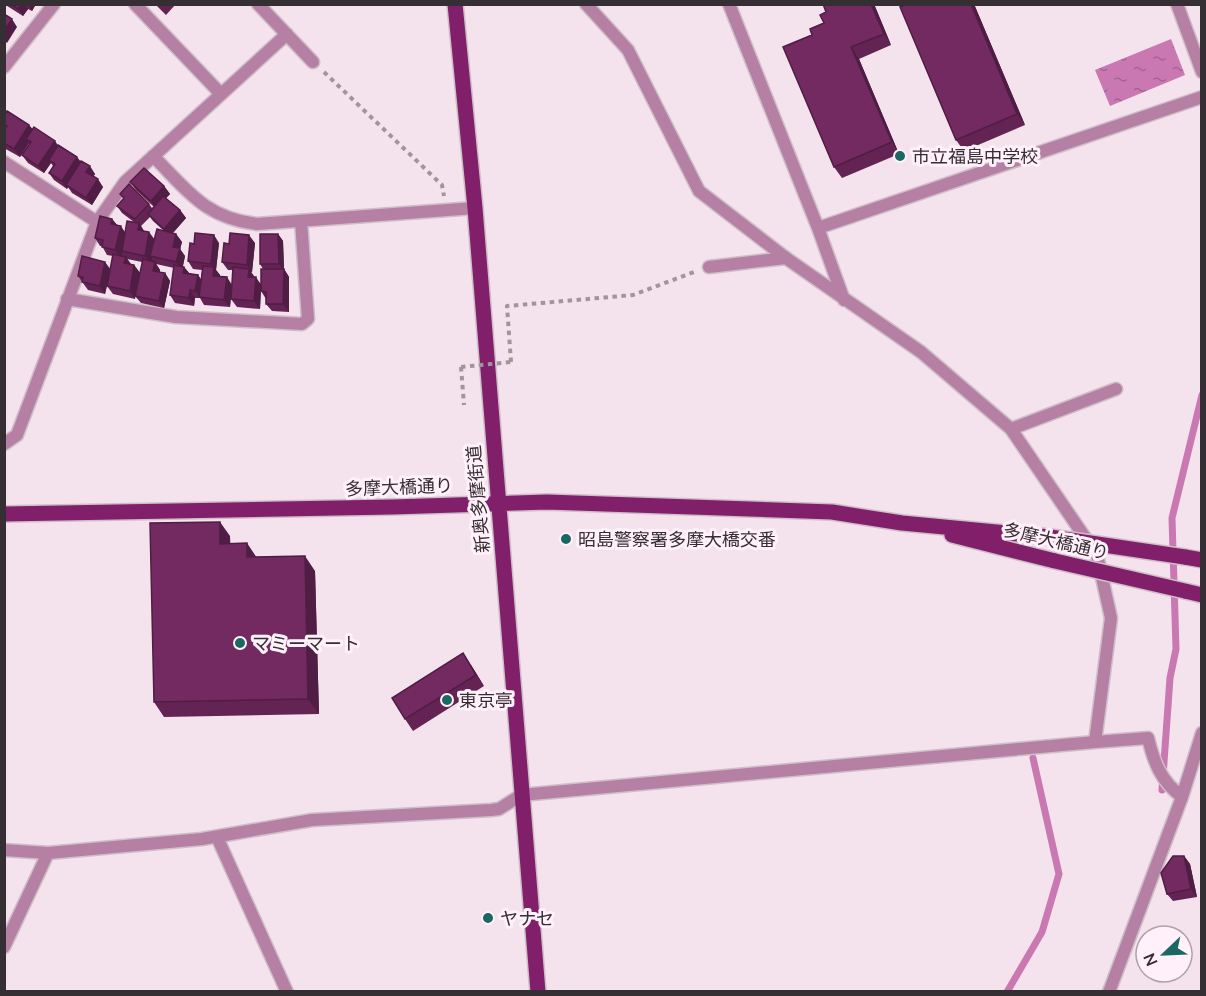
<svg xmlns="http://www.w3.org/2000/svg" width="1206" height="996" viewBox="0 0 1206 996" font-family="Mulish,'Noto Sans JP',sans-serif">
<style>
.water{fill:url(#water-ripples)}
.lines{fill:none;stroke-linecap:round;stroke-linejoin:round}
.stream{stroke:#c978b1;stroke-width:7}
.service-casing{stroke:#cebec8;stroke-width:15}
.minor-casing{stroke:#cebec8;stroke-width:15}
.primary-casing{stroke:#cebec8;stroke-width:18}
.path{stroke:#a2949d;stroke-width:4;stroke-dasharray:4.5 4.5;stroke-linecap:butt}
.service{stroke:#b580a4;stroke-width:12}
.minor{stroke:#b580a4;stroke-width:12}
.primary{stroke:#811f6b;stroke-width:15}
.primary-bridge-casing{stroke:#cebec8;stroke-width:18;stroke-linecap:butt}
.path-bridge{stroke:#a2949d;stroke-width:4;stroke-dasharray:4.5 4.5;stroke-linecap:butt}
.primary-bridge{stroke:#811f6b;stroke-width:15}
.wall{fill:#632453;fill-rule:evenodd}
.shaded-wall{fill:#501d44}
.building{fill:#732a61;stroke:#501d44;stroke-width:1.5}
.poi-dot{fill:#1b6762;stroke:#fff0f9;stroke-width:2}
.labels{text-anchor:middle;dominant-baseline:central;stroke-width:6;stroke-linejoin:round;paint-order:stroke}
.poi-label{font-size:18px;fill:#352e33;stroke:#fff0f9;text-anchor:start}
.street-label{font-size:18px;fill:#352e33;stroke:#fff0f9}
</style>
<defs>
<pattern id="water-ripples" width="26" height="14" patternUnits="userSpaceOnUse" patternTransform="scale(1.5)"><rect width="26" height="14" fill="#c978b1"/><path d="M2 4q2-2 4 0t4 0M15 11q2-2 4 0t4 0" fill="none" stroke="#a46391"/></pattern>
</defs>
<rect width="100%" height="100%" fill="#f4e2ed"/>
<path class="water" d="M1171 39 1185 75 1110 106 1095 70Z"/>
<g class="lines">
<path class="stream" d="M1162 790 1170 678 1176 649 1172 518 1202 395
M1007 992 1042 932 1059 874 1033 758"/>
<g class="service-casing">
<path id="service" d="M709 267 786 258
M1011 429 1116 389"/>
</g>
<g class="minor-casing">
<path id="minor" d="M135 4 220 93
M258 4 313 62
M586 4 628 50 699 191 786 258 921 352 1011 429 1097 555 1111 618 1095 742 1148 738C1154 763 1161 781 1182 797
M729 4 818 228 844 300
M1177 4 1202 72
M4 67 54 4
M153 156C188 191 205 218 257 224L475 208
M4 162 97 222
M818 228 1202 97
M67 299 176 317 302 324 308 319 301 221
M4 444 17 435 97 222 125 182 287 34
M217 837 287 992
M4 850 48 853 202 839 312 820 491 810 499 809 521 795 1095 742
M4 947 48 853
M1109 992 1182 797 1202 733"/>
</g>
<g class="primary-casing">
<path id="primary" d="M455 4 475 208 538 992
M4 514 392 507 547 502 832 512 902 523 1050 537
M952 535 1055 561
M1185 557 1202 560
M1185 591 1202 595"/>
</g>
<path class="path" d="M324 72 442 185 444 196
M511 362 507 306 633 295 694 272
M461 367 464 405"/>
<use href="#service" class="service"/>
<use href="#minor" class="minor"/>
<use href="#primary" class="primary"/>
<g class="primary-bridge-casing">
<path id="primary-bridge" d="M1050 537 1185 557
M1055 561 1185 591"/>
</g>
<path class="path-bridge" d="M461 367 511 362"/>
<use href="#primary-bridge" class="primary-bridge"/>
</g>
<path class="wall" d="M4 4H36L32 11 28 9 23 16Z
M155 4H176L166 15Z
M823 4H874L891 45 859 59 899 154 842 178 834 167 812 35 824 23 826 12Z
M907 4H974L1025 125 964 151 956 140Z
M4 110 6 113 29 125 33 130 55 141 58 146 77 157 81 162 95 174 93 177 103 187 92 205 72 193 68 187 67 189 54 180 49 173 53 166 51 163 44 173 28 163 22 155 29 144V143L20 157 4 148V131L6 129 4 127Z
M130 182 164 186 170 194 166 198 180 210 186 218 173 233 176 234 182 242 180 249 185 256 183 266 184 267 189 273 198 275 201 280 202 270 193 269 188 261 194 244 219 243 216 270 220 275V276L232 285 230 307 204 305 200 298H195L194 306 175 303 170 295 174 268 156 264 160 270V272L165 273 170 281 164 308 141 303 135 296V299L113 294 107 286 109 275 105 294 88 290 78 276 110 269 113 256 107 255 102 246H100L95 238 112 219 117 225 125 232 134 222 122 213 117 206 124 199 120 194 149 204 152 208 154 207 136 190ZM150 217 153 221 163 230 154 239 144 231 141 226ZM127 259 142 262 140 273 134 265H131Z
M278 234 283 241 284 269 289 277V312L272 311 266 304V299L261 291 260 309 237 307 231 299 233 270H228L222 262 229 244 255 243 252 272H251L254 277 261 284 263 269 260 264Z
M230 536V544L257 557 315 571 319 714 164 717 154 702Z
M471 665 484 686 413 731 405 719Z
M1184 856 1190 864 1197 897 1173 901 1167 894Z"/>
<path class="shaded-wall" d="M21 4H25L28 9 23 16 18 9Z
M28 4H36L32 11Z
M871 4H874L891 45 884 34Z
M971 4H974L1025 125 1017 114Z
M12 19 17 27 7 43 4 40V31Z
M851 47 859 59 899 154 892 142Z
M29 125 35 132 26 139 29 143 20 157 14 149Z
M55 141 60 149 49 160 51 163 44 173 38 166Z
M77 157 82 165 66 185 68 187 67 189 62 181Z
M90 166 95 174 91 180 86 172Z
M98 179 103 187 92 205 86 198Z
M164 186 170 194 156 209 151 201Z
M180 210 186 218 170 236 164 229Z
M112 219 118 226 111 224Z
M139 223 144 231 143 238 138 230Z
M121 226 126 234 121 258 115 250Z
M149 232 155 240 150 256 152 258 151 263 145 256Z
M176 234 182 242 180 249 185 256 182 270 176 262 173 247Z
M278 234 283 241 284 269 289 277V312L283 304 284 272 279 264Z
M214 235 219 243 216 270 220 275 219 283 213 276 214 269 211 264Z
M249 235 255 243 252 272 247 265Z
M126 257 131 264 130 271 124 263Z
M105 262 111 270 105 294 100 286Z
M155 262 160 270 158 278 153 271Z
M134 265 140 273 135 299 130 291Z
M184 267 190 274 183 273Z
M249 269 254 276 253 284 248 277Z
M165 273 170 281 164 308 159 301Z
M198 275 203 282 200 297 195 291Z
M227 277 232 285 230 307 224 300Z
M256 277 261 285 260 309 254 301Z
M190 290 195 298 194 306 189 298Z
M220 522 230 536 231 559 220 544Z
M247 543 257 558 247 557Z
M305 556 315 571 319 714 308 699Z
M463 653 471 665 484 686 476 675Z
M1184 856 1190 864 1197 897 1191 889Z"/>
<path class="building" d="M11 4H21L18 9Z
M823 4H871L884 34 851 47 892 142 834 167 783 47 812 35 810 29 824 23 820 15 826 12Z
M907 4H971L1017 114 956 140 900 7Z
M4 14 12 19 4 31Z
M7 111 29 125 14 149 4 143V131L7 126 4 124V116Z
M34 127 55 141 38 166 22 155 31 142 26 139Z
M58 145 77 157 62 181 49 173 55 164 49 160Z
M81 161 90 166 86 172 98 179 86 198 66 185Z
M144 168 164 186 151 201 130 182Z
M129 184 149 204 135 219 117 206 124 198 120 194Z
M163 196 180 210 164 229 148 214Z
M100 216 112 219 111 224 121 226 115 250 102 247 103 240 95 238Z
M127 221 139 223 138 230 149 232 145 256 122 251Z
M157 229 176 234 173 247 180 248 176 262 150 256Z
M195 233 214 235 211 264 188 261 190 243 194 244Z
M230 233 249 235 247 265 222 262 224 243 229 244Z
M260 234H278L279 264H260Z
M113 254 126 257 124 263 134 265 130 291 107 286Z
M82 256 105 262 100 286 82 282 83 277 78 276Z
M143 259 155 262 153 271 165 273 159 301 135 296Z
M174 265 184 267 183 273 198 275 195 291 190 290 189 298 170 295Z
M203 266 214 267 213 276 227 277 224 300 199 297Z
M233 267 249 269 248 277H256L254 301 231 299Z
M261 269H284L283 304H266V292L261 291Z
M220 522V544L247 543V557L305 556 308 699 154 702 150 523Z
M463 653 476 675 405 719 392 698Z
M1173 856H1184L1191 889 1167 894 1161 873Z"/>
<g class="poi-dot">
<circle cx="900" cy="156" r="6"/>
<circle cx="566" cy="539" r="6"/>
<circle cx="240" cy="643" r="6"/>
<circle cx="447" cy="700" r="6"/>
<circle cx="488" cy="918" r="6"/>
</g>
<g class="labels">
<g class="poi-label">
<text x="912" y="156">市立福島中学校</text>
<text x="578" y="539">昭島警察署多摩大橋交番</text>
<text x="252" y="643">マミーマート</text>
<text x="459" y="700">東京亭</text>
<text x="500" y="918">ヤナセ</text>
</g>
<g class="street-label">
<text transform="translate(399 487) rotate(-2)">多摩大橋通り</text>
<text transform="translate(478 499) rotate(-95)">新奥多摩街道</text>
<text transform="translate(1056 541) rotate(13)">多摩大橋通り</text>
</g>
</g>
<rect width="1206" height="996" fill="none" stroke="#352e33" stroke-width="12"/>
<g transform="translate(1164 954) rotate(247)"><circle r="28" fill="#fff0f9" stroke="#aea2aa" stroke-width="1.5"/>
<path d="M0-4.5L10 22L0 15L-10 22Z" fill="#1b6762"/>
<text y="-9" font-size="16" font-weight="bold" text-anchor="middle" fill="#352e33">N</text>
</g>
</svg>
